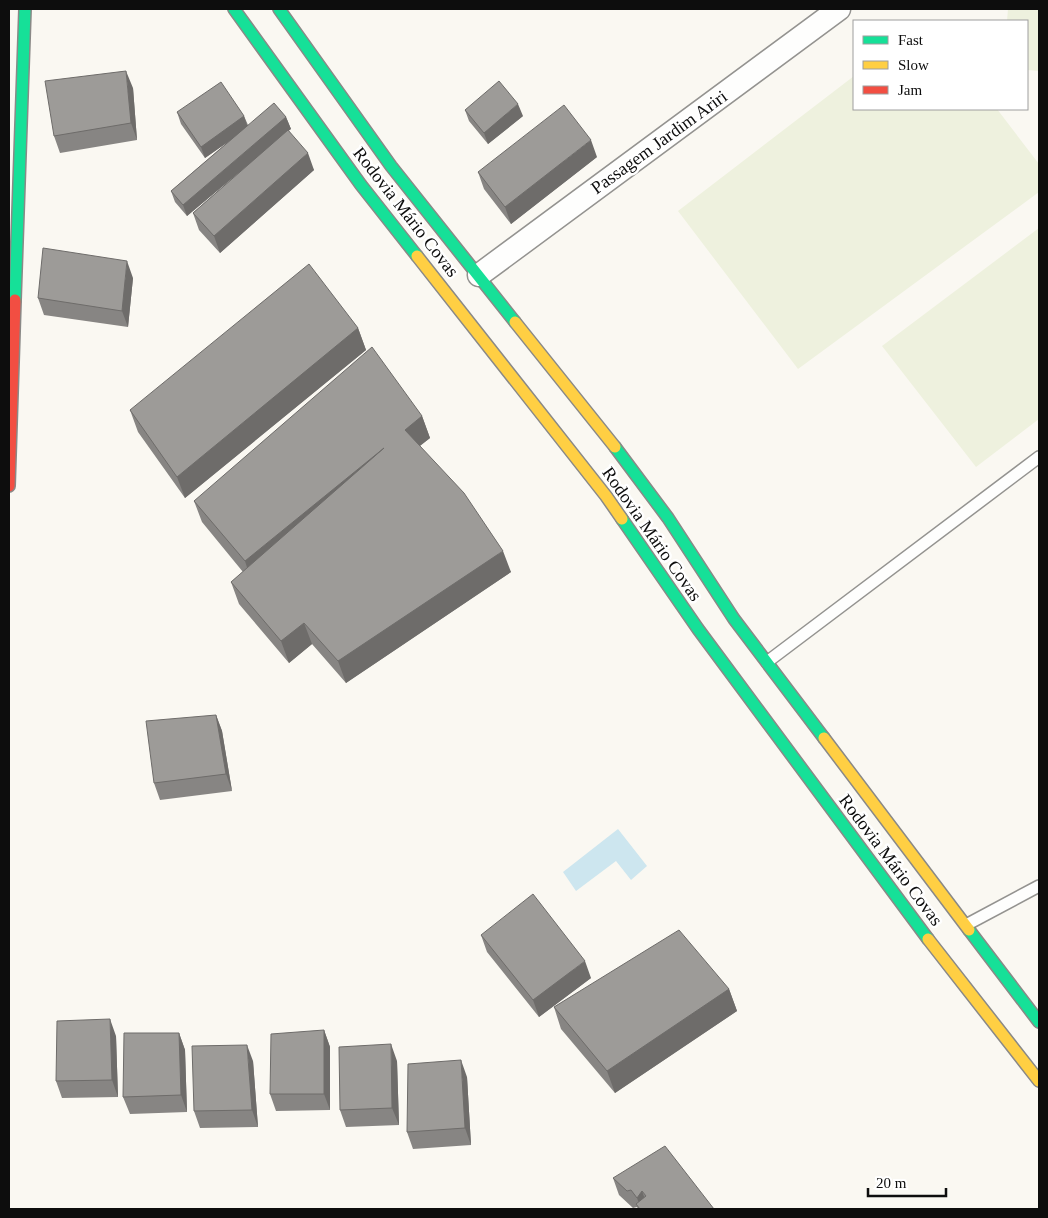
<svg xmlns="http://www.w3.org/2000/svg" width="1048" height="1218" viewBox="0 0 1048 1218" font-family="Georgia,serif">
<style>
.pitch{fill:#eef1de}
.water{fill:#cde6ef}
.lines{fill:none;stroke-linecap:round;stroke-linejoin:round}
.lane-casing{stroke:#949390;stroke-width:14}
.street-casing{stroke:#949390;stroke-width:25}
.fast-casing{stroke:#8a8987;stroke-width:14}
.slow-casing{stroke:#8a8987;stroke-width:14}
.jam-casing{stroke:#8a8987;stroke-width:14}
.lane{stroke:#fefefd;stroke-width:11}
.street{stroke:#fefefd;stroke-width:22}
.fast{stroke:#16e098;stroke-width:11}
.slow{stroke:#ffcf43;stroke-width:11}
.jam{stroke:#f24e42;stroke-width:11}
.wall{fill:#878583}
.shaded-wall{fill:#6e6c6a}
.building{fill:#9d9b98;stroke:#6e6c6a}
.labels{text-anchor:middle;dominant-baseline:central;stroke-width:5;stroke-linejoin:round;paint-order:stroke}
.street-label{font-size:18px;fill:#0d0d0d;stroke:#fff}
</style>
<rect width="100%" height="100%" fill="#faf8f2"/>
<path class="pitch" d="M1008 9H1039V71L1027 70V21H1007Z
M854 76V109H997L1039 164V192L798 369 678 211Z
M1039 228V419L976 467 882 346Z"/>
<path class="water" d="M618 829 647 866 631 880 616 861 576 891 563 872Z"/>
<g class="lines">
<g class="lane-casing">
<path id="lane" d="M767 662 1039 457
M966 925 1039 886"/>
</g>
<g class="street-casing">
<path id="street" d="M479 275 839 9"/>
</g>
<g class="fast-casing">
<path id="fast" d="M234 9 361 185 417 256
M279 9 391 166 515 322
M15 300 25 9
M615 447 668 518 734 619 824 738
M622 519 698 629 928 939
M969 930 1039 1022"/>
</g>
<g class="slow-casing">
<path id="slow" d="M417 256 606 496 622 519
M515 322 615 447
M824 738 969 930
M928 939 1039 1081"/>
</g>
<g class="jam-casing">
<path id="jam" d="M9 486 15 300"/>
</g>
<use href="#lane" class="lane"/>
<use href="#street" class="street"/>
<use href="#fast" class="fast"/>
<use href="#slow" class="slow"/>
<use href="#jam" class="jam"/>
</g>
<path class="wall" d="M133 88 137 140 60 153 54 136Z
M465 110 523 116 488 144 469 121Z
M177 112 244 116 248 125 286 117 291 129 288 130 314 170 220 253 199 230 193 213 241 171 187 216 175 202 171 191 228 142 205 158 181 124Z
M597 157 511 224 484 189 478 172Z
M133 278 128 327 44 315 38 298Z
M358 328 366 350 185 498 138 432 130 410Z
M422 416 430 438 420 446 511 572 346 683 312 644 289 663 239 604 231 582 243 572 202 522 194 501Z
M216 715 222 731 232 791 160 800 154 783Z
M481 935 591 978 539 1017 487 952Z
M729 989 737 1011 615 1093 561 1029 554 1007Z
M324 1030 330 1047V1110L276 1111 270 1094Z
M179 1033 185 1050 187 1112 130 1114 123 1097Z
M116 1036 118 1097 62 1098 56 1081Z
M253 1061 258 1127 200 1128 194 1111Z
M397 1061 399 1125 346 1127 340 1110Z
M467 1077 471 1145 413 1149 407 1132Z
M613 1178 714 1209H638L637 1207 633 1208 619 1195Z"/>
<path class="shaded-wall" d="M126 71 133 88 137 140 131 123Z
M518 104 523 116 488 144 484 133Z
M244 116 248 128 205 158 201 147Z
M286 117 291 129 187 216 183 205Z
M591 140 597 157 511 224 505 207Z
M308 153 314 170 220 253 214 236Z
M127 261 133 278 128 327 122 311Z
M358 328 366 350 185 498 177 477Z
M422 416 430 438 413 451 405 430Z
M384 448 252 583 245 561Z
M503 551 511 572 346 683 338 661Z
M304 623 312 644 289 663 281 641Z
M216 715 222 731 232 791 226 774Z
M585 961 591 978 539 1017 533 1000Z
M729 989 737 1011 615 1093 607 1071Z
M110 1019 116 1036 118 1097 112 1080Z
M324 1030 330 1047V1110L324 1094Z
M179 1033 185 1050 187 1112 181 1095Z
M391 1044 397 1061 399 1125 392 1108Z
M247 1045 253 1061 258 1127 252 1110Z
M461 1060 467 1077 471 1145 465 1128Z
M642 1191 648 1208 641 1209 637 1198Z"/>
<path class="building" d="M126 71 131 123 54 136 45 81Z
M499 81 518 104 484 133 465 110Z
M221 82 244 116 201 147 177 112Z
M274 103 286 117 183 205 171 191Z
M564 105 591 140 505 207 478 172Z
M288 130 308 153 214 236 193 213Z
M43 248 127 261 122 311 38 298Z
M309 264 358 328 177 477 130 410Z
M372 347 422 416 405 430 464 493 503 551 338 661 304 623 281 641 231 582 384 448 245 561 194 501Z
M216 715 226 774 154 783 146 721Z
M533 894 585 961 533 1000 481 935Z
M679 930 729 989 607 1071 554 1007Z
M110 1019 112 1080 56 1081 57 1021Z
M324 1030V1094H270L271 1034Z
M124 1033H179L181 1095 123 1097Z
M391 1044 392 1108 340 1110 339 1047Z
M247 1045 252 1110 194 1111 192 1046Z
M461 1060 465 1128 407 1132 408 1064Z
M665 1146 714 1209H640L636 1204 646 1196 642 1191 637 1198 631 1190 627 1191 613 1178Z"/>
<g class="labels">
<g class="street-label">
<text transform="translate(659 142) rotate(-36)">Passagem Jardim Ariri</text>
<text transform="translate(406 212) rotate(52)">Rodovia Mário Covas</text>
<text transform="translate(652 534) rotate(55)">Rodovia Mário Covas</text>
<text transform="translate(891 860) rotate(53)">Rodovia Mário Covas</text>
</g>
</g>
<rect width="1048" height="1218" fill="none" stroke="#0d0d0d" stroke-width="20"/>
<rect x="853" y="20" width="175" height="90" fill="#ffffff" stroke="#9e9e9e"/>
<rect x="863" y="36" width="25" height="8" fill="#16e098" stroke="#9e9e9e"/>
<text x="898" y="45" font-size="15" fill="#0d0d0d">Fast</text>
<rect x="863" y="61" width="25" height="8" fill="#ffcf43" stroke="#9e9e9e"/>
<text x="898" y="70" font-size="15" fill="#0d0d0d">Slow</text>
<rect x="863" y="86" width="25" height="8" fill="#f24e42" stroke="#9e9e9e"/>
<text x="898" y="95" font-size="15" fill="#0d0d0d">Jam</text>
<path d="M868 1188v8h78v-8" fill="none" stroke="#0d0d0d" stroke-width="2.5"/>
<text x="876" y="1188" font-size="15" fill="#0d0d0d" stroke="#ffffff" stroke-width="4" paint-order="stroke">20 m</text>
</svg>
